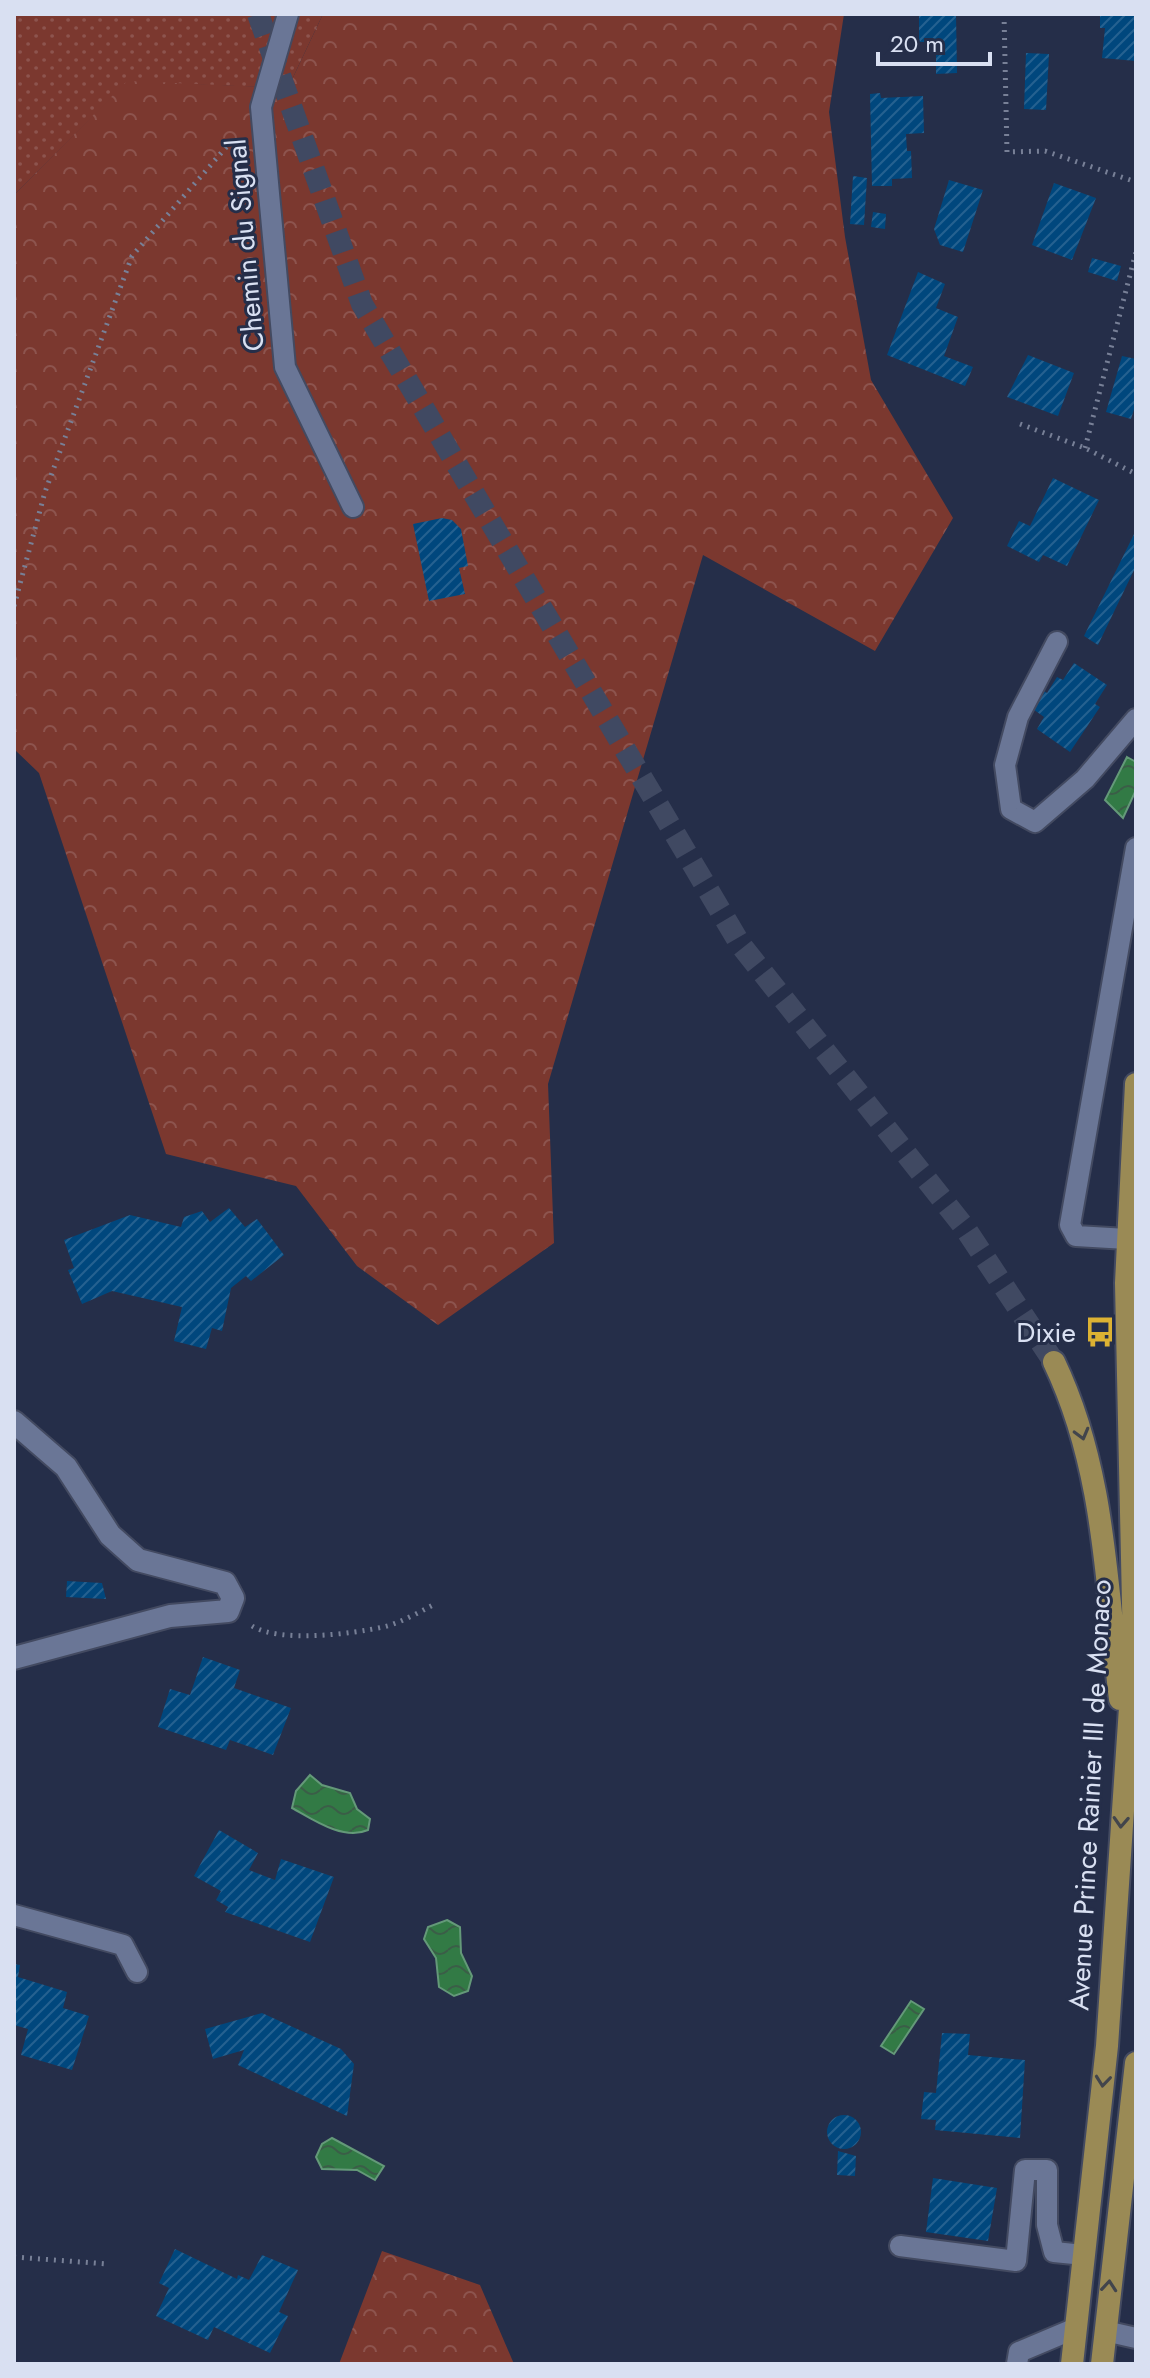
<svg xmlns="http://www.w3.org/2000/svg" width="1150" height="2378" viewBox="0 0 1150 2378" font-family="Jost,sans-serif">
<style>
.grass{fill:url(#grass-dots)}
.forest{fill:url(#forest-crowns)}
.water{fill:url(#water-waves);stroke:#649979;stroke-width:2}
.building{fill:url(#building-hatch)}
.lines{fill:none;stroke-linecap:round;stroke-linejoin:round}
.primary-tunnel{stroke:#404962;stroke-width:22;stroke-dasharray:22 11;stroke-linecap:butt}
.service-casing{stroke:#434a61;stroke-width:24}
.minor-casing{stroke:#434a61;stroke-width:26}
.primary-casing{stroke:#434a61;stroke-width:26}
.path{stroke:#788097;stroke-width:5;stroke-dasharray:2 6;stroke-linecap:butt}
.service{stroke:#6a7696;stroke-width:20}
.minor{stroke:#6a7696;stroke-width:22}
.primary{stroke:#9a8a55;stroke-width:22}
.oneway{stroke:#42454c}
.labels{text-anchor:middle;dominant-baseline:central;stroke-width:6;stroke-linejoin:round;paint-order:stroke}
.street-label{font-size:28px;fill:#d9e0f2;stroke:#252e49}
.poi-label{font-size:28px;fill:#d9e0f2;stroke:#252e49;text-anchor:end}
</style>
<defs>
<pattern id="grass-dots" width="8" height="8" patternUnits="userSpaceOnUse" patternTransform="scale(2)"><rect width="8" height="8" fill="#7b382f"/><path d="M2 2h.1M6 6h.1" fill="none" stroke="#8d544e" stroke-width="1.8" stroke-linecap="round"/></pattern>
<pattern id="forest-crowns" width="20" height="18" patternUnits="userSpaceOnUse" patternTransform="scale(2)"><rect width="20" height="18" fill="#7b382f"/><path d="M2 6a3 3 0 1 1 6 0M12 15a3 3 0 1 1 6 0" fill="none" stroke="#8d544e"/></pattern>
<pattern id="water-waves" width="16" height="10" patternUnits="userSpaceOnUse" patternTransform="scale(2)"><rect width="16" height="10" fill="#327a45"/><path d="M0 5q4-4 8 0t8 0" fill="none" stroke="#3a5e47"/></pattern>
<pattern id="building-hatch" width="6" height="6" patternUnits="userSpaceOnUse" patternTransform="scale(2)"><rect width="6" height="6" fill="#00477d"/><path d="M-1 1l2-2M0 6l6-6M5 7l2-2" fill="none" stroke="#256190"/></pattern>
</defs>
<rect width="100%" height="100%" fill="#252e49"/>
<path class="grass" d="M14 14H323L288 88 127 82 14 195Z"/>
<path class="forest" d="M323 14H844L829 112 845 237 871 380 953 518 875 651 703 555 548 1084 554 1243 438 1325 357 1266 296 1186 166 1154 39 773 14 749V195L127 81 288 88Z
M382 2251 480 2285 514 2364H339Z"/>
<path class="water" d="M1127 757 1136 762V790L1123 818 1105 800Z
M310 1775 322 1785 350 1793 357 1809 370 1819 368 1830C343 1841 312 1819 292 1808L296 1791Z
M447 1920 460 1927 461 1953 472 1976 468 1991 454 1996 439 1987 436 1958 424 1939 428 1927Z
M911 2001 924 2009 894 2054 881 2046Z
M332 2138 384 2166 375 2180 357 2170 322 2169 316 2157 322 2144Z"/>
<path class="building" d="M919 14H956L957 73 936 74V42H919Z
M1100 14H1136V61L1102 58 1105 28H1100Z
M1026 53 1049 54 1046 110 1024 109Z
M880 93 881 98 923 96 924 133 906 134 907 151H911L912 178 892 179V186H872L870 94Z
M853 176 867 178 864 225 850 224Z
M949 180 983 190 963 252 940 245 934 229Z
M1054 183 1096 198 1072 260 1032 245Z
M873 212 886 214 885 229 871 227Z
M1092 258 1121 266 1117 281 1088 272Z
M918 272 945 284 936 308 958 317 944 356 973 367 965 386 887 355Z
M1028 355 1074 373 1058 416 1007 397Z
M1122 356 1136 359V403L1131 419 1106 412Z
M1053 478 1099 500 1067 566 1043 555 1039 562 1007 546 1019 521 1030 526Z
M442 518 452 520 461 529 468 566 459 568 465 594 429 601 413 524Z
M1136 530V566L1098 645 1084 636Z
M1074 663 1107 685 1095 704 1100 707 1070 752 1037 729 1044 717 1033 709 1044 691 1047 693 1057 677 1063 680Z
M229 1208 245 1227 257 1219 284 1255 251 1281 246 1276 231 1288 222 1331 212 1328 206 1349 174 1341 182 1307 112 1291 82 1304 68 1270 74 1268 64 1240 130 1215 181 1227 184 1217 202 1211 210 1222Z
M67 1581 102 1583 106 1599 66 1597Z
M203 1657 240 1670 234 1688 291 1708 273 1755 230 1740 226 1750 158 1727 170 1689 190 1695Z
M219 1830 258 1853 249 1870 275 1880 281 1859 334 1877 310 1942 225 1912 228 1907 216 1900 221 1891 194 1876Z
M14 1964 20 1965 18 1977 67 1992 63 2008 89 2016 72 2070 21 2055 28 2029 14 2025Z
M262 2013 341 2049 354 2064 347 2116 238 2065 244 2050 213 2059 205 2029Z
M942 2033 970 2034 968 2055 1025 2060 1020 2138 935 2130 936 2120 921 2119 924 2092 936 2093Z
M827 2132a17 17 0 1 1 34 0a17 17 0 1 1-34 0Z
M838 2151 856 2156 855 2176 837 2175Z
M933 2178 997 2188 988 2241 926 2232Z
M175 2249 237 2279 238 2275 249 2280 262 2255 298 2270 279 2312 288 2316 270 2353 214 2327 208 2340 156 2316 169 2288 159 2283Z"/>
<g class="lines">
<path class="primary-tunnel" d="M258 14 362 304 740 944 965 1228 1054 1362"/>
<g class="service-casing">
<path id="service" d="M288 14 261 107 285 367 353 507
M1057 642 1018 717 1005 765 1011 809 1035 822 1085 779 1136 719
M1127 1239 1076 1236 1070 1225 1136 848
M14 1915 123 1945 137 1972
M900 2246 1016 2261 1025 2170H1047V2225L1054 2252 1084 2255
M1105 2331 1136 2338
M1017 2364 1019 2352 1076 2328"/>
</g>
<g class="minor-casing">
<path id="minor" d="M14 1422 66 1467 110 1535 138 1560 225 1583 233 1598 228 1611 170 1616 14 1658"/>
</g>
<g class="primary-casing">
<path id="primary" d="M1054 1362C1105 1469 1106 1583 1120 1699
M1072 2364 1107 2046 1134 1649 1126 1283 1136 1084
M1102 2364 1136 2063"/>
</g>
<path class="path" d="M1004 14 1007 152 1045 151 1136 182
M1020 424 1085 448 1136 474
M1085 448 1136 252
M14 606 45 492 132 256 235 137
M252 1626C279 1643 351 1634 383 1627 401 1623 419 1612 435 1604
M14 2257 108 2264"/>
<use href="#service" class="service"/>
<use href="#minor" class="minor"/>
<use href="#primary" class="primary"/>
</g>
<defs><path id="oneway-chevron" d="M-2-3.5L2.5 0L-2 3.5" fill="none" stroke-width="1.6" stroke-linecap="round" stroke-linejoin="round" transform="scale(2)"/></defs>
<g class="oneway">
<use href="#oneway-chevron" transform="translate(1082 1434) rotate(75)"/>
<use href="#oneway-chevron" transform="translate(1121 1822) rotate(93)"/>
<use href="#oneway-chevron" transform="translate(1103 2081) rotate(96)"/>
<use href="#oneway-chevron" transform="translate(1109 2286) rotate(-85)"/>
</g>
<defs>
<g id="bus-bare" transform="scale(2.4)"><path d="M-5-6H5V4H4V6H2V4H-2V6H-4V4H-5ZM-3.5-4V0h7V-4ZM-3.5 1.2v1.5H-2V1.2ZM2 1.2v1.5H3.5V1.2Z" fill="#dcb233" stroke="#252e49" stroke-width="2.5" paint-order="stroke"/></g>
</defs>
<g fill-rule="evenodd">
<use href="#bus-bare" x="1100" y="1332"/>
</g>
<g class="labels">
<g class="street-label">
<text transform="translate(245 245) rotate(-95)">Chemin du Signal</text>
<text transform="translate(1090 1795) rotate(-87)">Avenue Prince Rainier III de Monaco</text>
</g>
<g class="poi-label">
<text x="1076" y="1332">Dixie</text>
</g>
</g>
<rect width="1150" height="2378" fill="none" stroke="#d9e0f2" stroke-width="32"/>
<path d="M878 52v12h112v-12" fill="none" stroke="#d9e0f2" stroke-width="4"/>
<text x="890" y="52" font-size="24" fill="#d9e0f2" stroke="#252e49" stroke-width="6" paint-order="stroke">20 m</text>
</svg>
